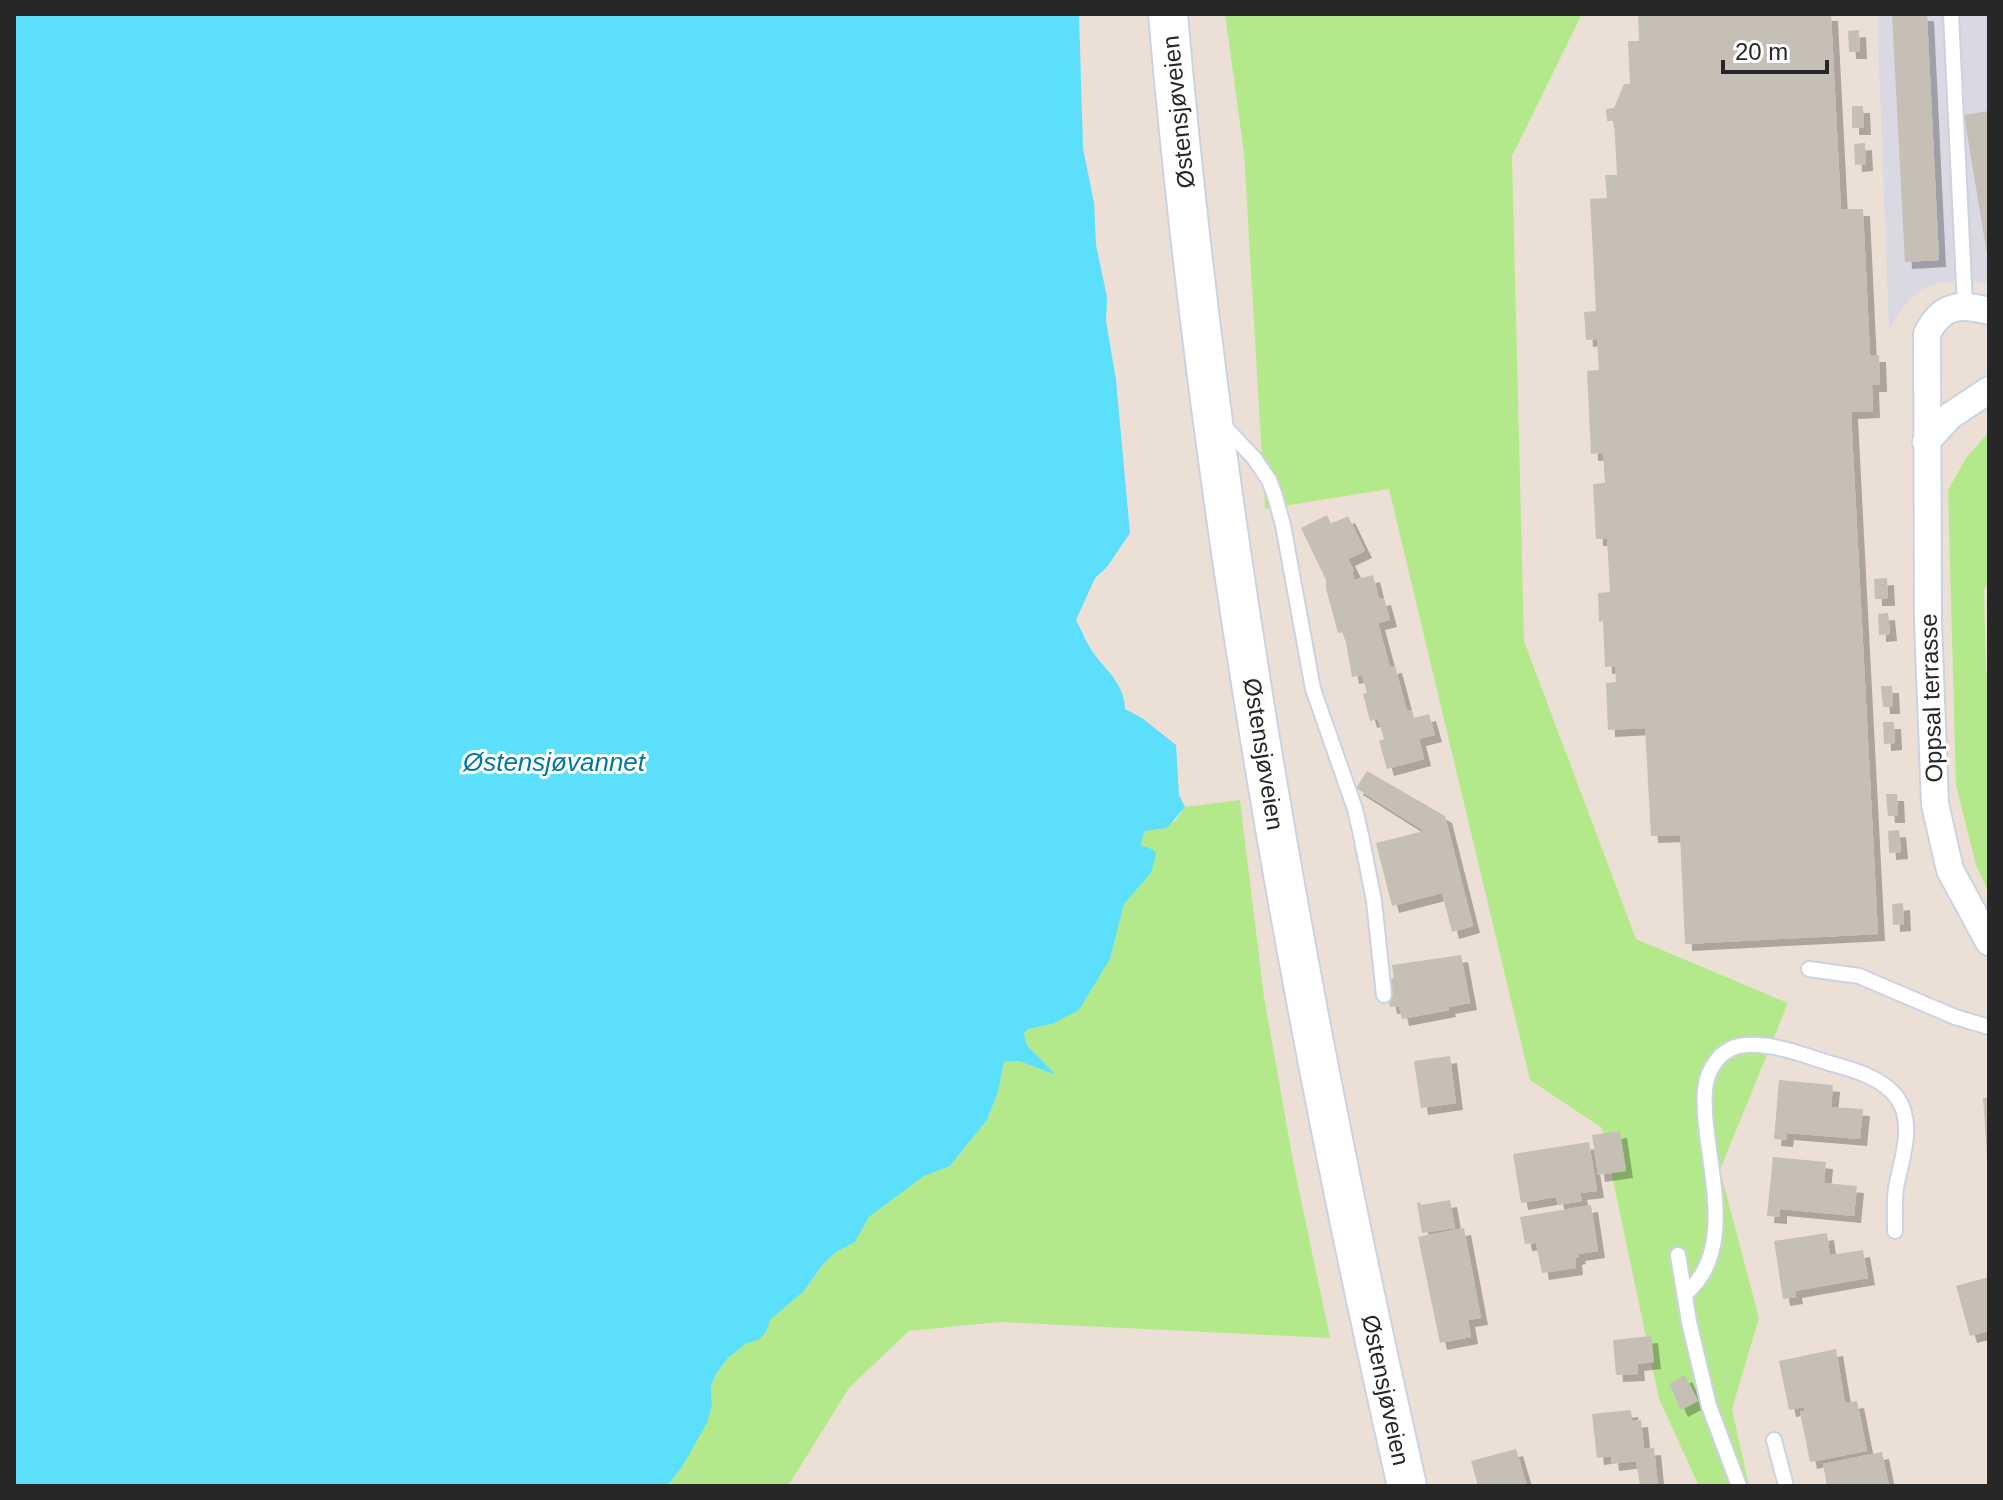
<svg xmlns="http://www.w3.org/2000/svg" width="2003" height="1500" viewBox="0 0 2003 1500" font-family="Arial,sans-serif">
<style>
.industrial{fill:#dad8e3}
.green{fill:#b4e98b}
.water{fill:#5bdffb}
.building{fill:#c5bfb6;filter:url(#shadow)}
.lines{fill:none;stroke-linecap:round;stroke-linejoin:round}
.service-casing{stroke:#cbd2e2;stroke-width:18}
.minor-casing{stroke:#cbd2e2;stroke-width:30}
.secondary-casing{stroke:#cbd2e2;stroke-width:42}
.service{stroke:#fff;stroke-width:14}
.minor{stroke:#fff;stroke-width:26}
.secondary{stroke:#fff;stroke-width:38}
.labels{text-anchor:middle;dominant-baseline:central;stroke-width:6;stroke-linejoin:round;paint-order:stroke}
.street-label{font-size:24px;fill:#272727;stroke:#fff}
.water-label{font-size:26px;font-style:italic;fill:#0078a2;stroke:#fff}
</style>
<defs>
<filter id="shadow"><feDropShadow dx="7" dy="7" stdDeviation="0" flood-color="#0004"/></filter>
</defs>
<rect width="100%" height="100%" fill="#ece0d6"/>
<path class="industrial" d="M1877 14H1989V284L1970 280 1937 283 1920 290 1906 303 1889 329Z"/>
<path class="green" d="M1225 14H1582L1512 156 1524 641 1636 939 1788 1003 1720 1170 1759 1318 1732 1409 1749 1486H1699L1659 1399 1602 1128 1530 1080 1389 489 1265 509 1244 153Z
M1989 432V582L1984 589 1986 672 1989 681V893L1976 865 1956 785 1948 490 1966 458Z
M1240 800 1264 997 1294 1166 1330 1338 1000 1322 909 1331 849 1388 788 1486H667L682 1467 712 1405 711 1386 716 1374 728 1358 745 1344 760 1338 767 1330 770 1320 804 1291 823 1264 835 1252 855 1242 869 1217 924 1176 950 1166 987 1120 998 1092 1004 1062 1019 1061 1056 1075 1027 1045 1024 1033 1028 1029 1052 1024 1110 959 1124 904 1151 873 1152 849 1139 845 1145 831 1176 820 1185 807Z"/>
<path class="water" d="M14 14H1079L1083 148 1094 203 1096 245 1107 297 1106 321 1116 380 1130 533 1107 567 1095 578 1076 620C1082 631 1087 645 1095 655 1108 672 1125 686 1125 709L1142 718 1176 745 1179 795 1185 807 1167 828 1145 831 1140 845 1152 849 1156 853 1151 873 1124 904 1110 959 1079 1010 1052 1024 1028 1029 1024 1033 1027 1045 1056 1075 1019 1061 1004 1062 998 1092 987 1120 950 1166 924 1176 869 1217 855 1242 836 1252 823 1264 804 1291 770 1320 767 1330 760 1339 745 1344 728 1358 716 1374 711 1386 712 1405 707 1423 682 1467 667 1486H14Z"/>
<path class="building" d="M1638 14H1831L1841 209H1863L1870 355H1879L1880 385H1872L1873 411 1851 412 1878 934 1685 944 1680 835 1651 836 1645 728 1608 730 1606 683 1616 682 1615 666 1605 667 1603 621 1599 622 1598 593 1610 592 1607 539H1596L1593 484 1605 483 1603 453 1591 454 1587 371 1599 370 1597 339 1586 340 1584 312 1596 311 1590 199 1607 198 1605 175H1617L1614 121H1607L1606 109 1614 108 1624 84H1630L1628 41H1639Z
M1892 14H1927L1939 260 1905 262Z
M1859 30 1860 52H1849L1848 31Z
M1852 106H1863L1864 128H1852Z
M1989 111V254H1987L1964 115Z
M1865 143 1866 164 1855 165 1854 144Z
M1327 515 1331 524 1348 516 1365 551 1348 559 1354 571 1352 572 1354 580 1373 575 1379 599 1384 598 1390 620 1378 623 1390 667 1395 666 1407 711 1412 710 1414 718 1429 714 1435 735 1419 739 1424 759 1387 769 1379 741 1384 739 1378 719 1370 721 1363 694 1367 693 1362 675 1352 677 1344 632 1338 633 1326 588V580L1301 528Z
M1887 578 1888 599H1875L1874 579Z
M1888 613 1890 634 1879 635 1878 614Z
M1881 686H1892L1893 707H1883Z
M1883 722H1894L1895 743 1884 744Z
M1367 771 1445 816 1473 926 1452 932 1442 893 1392 906 1376 843 1424 831 1356 788Z
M1886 794H1897L1898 816H1888Z
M1899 830 1901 852 1889 853 1888 831Z
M1903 903 1904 924 1893 925 1892 904Z
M1461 955 1470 1003 1448 1007 1449 1010 1402 1019 1399 1006 1390 1007 1385 980 1394 978 1392 965Z
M1450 1056 1456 1103 1421 1108 1414 1061Z
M1779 1080 1833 1085 1831 1107 1863 1109 1860 1139 1787 1133 1786 1140 1774 1139Z
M1983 1098H1989V1155L1987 1156Z
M1620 1131 1626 1171 1598 1175 1592 1135Z
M1589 1142 1597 1191 1580 1193 1582 1201 1558 1205 1556 1197 1521 1203 1513 1154Z
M1773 1157 1826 1162 1824 1183 1857 1186 1854 1216 1780 1209V1217L1767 1216Z
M1450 1200 1455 1228 1422 1233 1417 1203 1420 1202 1421 1205Z
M1591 1205 1598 1251 1578 1254 1579 1257 1575 1258 1576 1268 1542 1273 1536 1243 1525 1244 1520 1217Z
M1464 1228 1481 1318 1468 1320 1471 1337 1440 1343 1418 1237Z
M1827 1233 1830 1255 1863 1250 1868 1278 1795 1291 1796 1297 1783 1299 1774 1241Z
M1989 1277V1331L1970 1336 1956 1286Z
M1651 1336 1654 1362 1637 1364 1638 1374 1616 1375 1613 1340Z
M1836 1349 1845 1403 1857 1401 1867 1451 1810 1462 1800 1412 1804 1411V1407L1789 1410 1779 1361Z
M1685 1375 1698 1401 1681 1410 1669 1384Z
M1631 1410 1632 1421 1641 1420 1644 1449 1654 1448 1658 1486H1640L1636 1461 1612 1464 1611 1456 1597 1458 1592 1414Z
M1516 1449 1527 1486H1478L1471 1461Z
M1882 1452 1889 1486H1827L1823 1464Z"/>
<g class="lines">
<g class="service-casing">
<path id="service" d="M1951 14 1965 306
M1222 424 1254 458 1269 480 1275 496 1283 525 1313 689 1355 809 1361 835 1374 901 1384 995
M1809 969 1859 976 1955 1017 1989 1027
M1678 1255 1689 1322 1709 1406 1739 1486
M1685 1294C1743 1246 1700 1152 1705 1090 1707 1068 1722 1046 1746 1045 1773 1043 1804 1055 1829 1063 1852 1069 1884 1078 1898 1099 1915 1125 1901 1161 1896 1188 1894 1202 1895 1217 1895 1231
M1774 1440 1786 1486"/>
</g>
<g class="minor-casing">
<path id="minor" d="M1989 311C1959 303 1941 305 1927 334L1928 622 1935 804 1950 870 1989 942
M1926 442 1950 416 1989 390"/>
</g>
<g class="secondary-casing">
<path id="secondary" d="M1168 14C1211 509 1297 1002 1407 1486"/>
</g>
<use href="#service" class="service"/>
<use href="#minor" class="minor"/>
<use href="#secondary" class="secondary"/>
</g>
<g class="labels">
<g class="street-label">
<text transform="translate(1178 112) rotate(-96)">Østensjøveien</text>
<text transform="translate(1931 698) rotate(-92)">Oppsal terrasse</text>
<text transform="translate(1264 754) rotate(81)">Østensjøveien</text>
<text transform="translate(1386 1390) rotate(78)">Østensjøveien</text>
</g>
<g class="water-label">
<text x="554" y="762">Østensjøvannet</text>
</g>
</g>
<rect width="2003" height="1500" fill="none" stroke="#272727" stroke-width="32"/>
<path d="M1723 60v12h104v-12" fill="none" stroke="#272727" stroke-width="4"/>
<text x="1735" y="60" font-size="24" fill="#272727" stroke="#ffffff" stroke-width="6" paint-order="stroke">20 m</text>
</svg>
